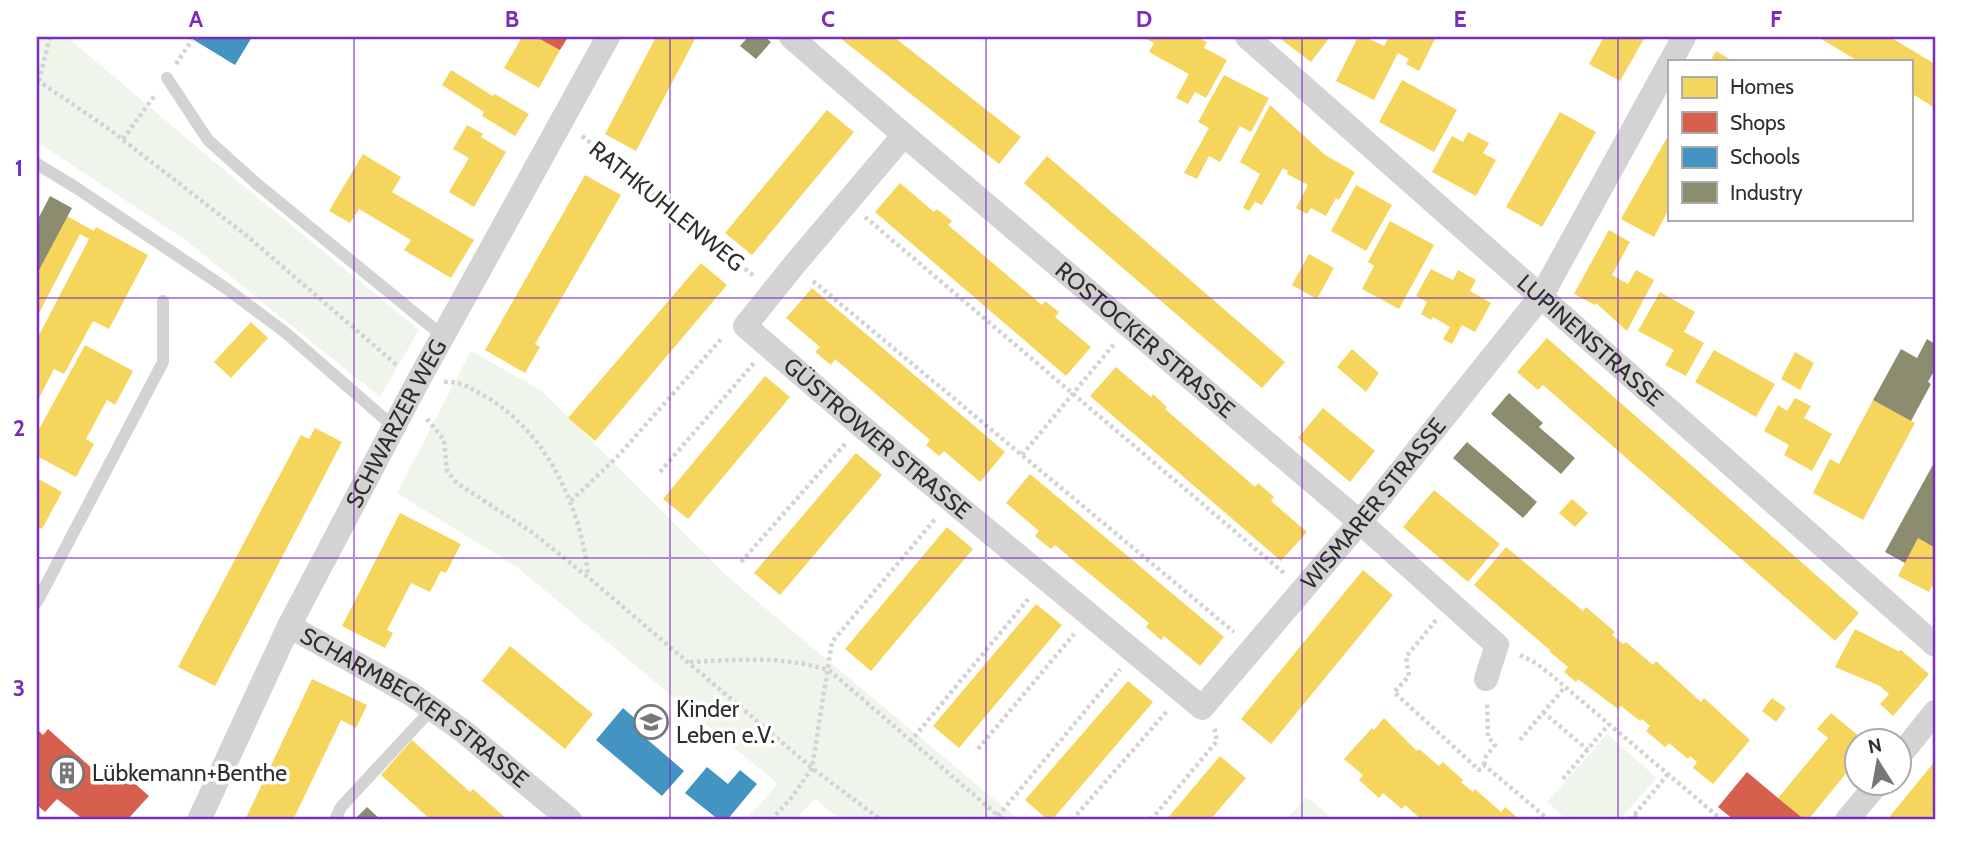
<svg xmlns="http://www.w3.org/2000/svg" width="1972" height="857" viewBox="0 0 1972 857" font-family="Cabin,sans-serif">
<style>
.green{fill:#f0f5eb}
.homes{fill:#f6d55c}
.shops{fill:#d6604d}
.schools{fill:#4393c3}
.industry{fill:#8c8c6e}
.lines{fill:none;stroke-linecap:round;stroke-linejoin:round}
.path{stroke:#d3d3d3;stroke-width:4.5;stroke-dasharray:3.5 3.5;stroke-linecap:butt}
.lane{stroke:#d3d3d3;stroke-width:12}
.street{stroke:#d3d3d3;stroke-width:24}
.grid{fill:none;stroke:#7b2cbf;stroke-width:2;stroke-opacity:0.55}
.labels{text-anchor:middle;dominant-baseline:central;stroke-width:7;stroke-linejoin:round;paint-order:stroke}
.street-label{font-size:23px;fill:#2e2e2e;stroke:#fff}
.poi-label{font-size:23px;fill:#2e2e2e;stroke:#fff;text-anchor:start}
.neatline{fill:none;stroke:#7b2cbf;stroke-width:2.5}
.grid-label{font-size:23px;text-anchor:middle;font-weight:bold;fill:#7b2cbf}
</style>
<rect width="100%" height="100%" fill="#fff"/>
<path class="green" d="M37 37H67L230 175 419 330 380 397 184 239 37 142Z
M471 351 542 391 728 577 1019 820H841L815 799 794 820H745L778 784 518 568 397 493Z
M1607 734 1657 778 1619 820H1567L1547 802Z
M1306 797 1335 820H1286Z"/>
<path class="homes" d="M522 37H536L560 50 539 88 504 68Z
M656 37H696L636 151 605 134Z
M839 37H894L1021 137 999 164Z
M1142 37H1197L1207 42 1204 48 1227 60 1206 98 1195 92 1188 104 1176 98 1189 74 1149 52 1154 43Z
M1278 37H1330L1311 62Z
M1358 37H1365L1384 46 1389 37H1436L1419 71 1406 64 1409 59 1398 53 1374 100 1336 81Z
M1604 37H1645L1620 81 1589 64Z
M1818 37H1890L1935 64V108L1911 93V61H1858Z
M1716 51 1733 61H1710Z
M451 70 493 96 495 94 529 114 515 136 482 116 484 112 442 85Z
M1224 75 1269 98 1251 132 1240 126 1220 162 1209 156 1197 179 1184 173 1209 128 1198 122Z
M1402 80 1457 110 1434 152 1379 122Z
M1270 105 1325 155 1355 172 1339 200 1336 198 1326 216 1311 208 1307 214 1296 208 1308 185 1287 174 1288 171 1283 168 1262 205 1255 202 1249 211 1243 208 1260 174 1240 162Z
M827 110 854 132 752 255 725 233Z
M1560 112 1596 132 1542 227 1506 207Z
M467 125 483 134 481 137 506 152 474 207 449 192 469 158 453 149Z
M1468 132 1489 143 1483 153 1496 160 1476 196 1432 172 1452 136 1463 142Z
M1669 134V209L1654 237 1621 219Z
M363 154 401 177 392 192 474 240 451 278 404 250 411 240 359 209 350 223 329 211Z
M1047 156 1285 362 1262 388 1024 183Z
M585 175 621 195 535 344 540 347 525 373 485 350Z
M900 183 934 212 937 209 952 221 948 225 1042 305 1045 301 1059 312 1055 317 1091 347 1066 376 875 212Z
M1356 185 1392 205 1366 251 1331 231Z
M67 216 94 231 96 227 148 255 109 329 93 321 64 374 54 369 37 402V339L89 239 80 234 37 317V274Z
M1390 221 1434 245 1399 309 1362 289 1374 266 1368 262Z
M1609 230 1630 242 1612 275 1628 284 1636 270 1654 280 1627 331 1596 303 1595 305 1574 294Z
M1309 254 1334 268 1317 299 1292 285Z
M701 263 727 285 595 441 568 418Z
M1431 269 1453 280 1458 270 1476 280 1470 291 1491 303 1475 332 1462 325 1452 344 1443 339 1450 327 1433 317 1431 320 1421 314 1427 302 1416 296Z
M812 288 1005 452 980 482 944 451 939 456 926 445 930 440 835 359 831 365 815 352 820 347 786 318Z
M1660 292 1695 312 1684 332 1704 343 1686 376 1665 365 1674 350 1638 331Z
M251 322 268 338 231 378 214 362Z
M1547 338 1859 613 1835 641 1543 385 1538 390 1517 372Z
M85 345 133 371 115 405 107 400 86 439 94 444 76 477 37 456V433Z
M1352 349 1379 373 1366 392 1337 367Z
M1714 350 1775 384 1756 417 1695 382Z
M1795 352 1814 363 1800 390 1781 379Z
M1116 367 1151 397 1153 394 1167 407 1165 409 1255 487 1258 483 1274 497 1271 501 1307 532 1281 561 1090 396Z
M765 376 790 397 688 519 663 499Z
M1795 398 1811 406 1804 418 1832 434 1812 471 1784 455 1789 445 1764 431 1778 405 1787 411Z
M1873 400 1915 423 1863 520 1813 493 1830 459 1839 464Z
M1323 408 1375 451 1350 482 1298 438Z
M315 428 342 442 215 686 178 667 301 435 309 439Z
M856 453 882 475 780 595 754 573Z
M1030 474 1224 637 1200 666 1164 636 1161 640 1146 627 1149 623 1055 545 1051 549 1035 536 1039 531 1006 503Z
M37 478 62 492 42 529 37 526Z
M1434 490 1500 544 1468 582 1403 527Z
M1572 499 1588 513 1575 527 1559 513Z
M400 513 461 544 446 573 441 571 430 592 411 583 387 630 393 633 385 648 342 626Z
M947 527 973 549 871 671 845 649Z
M1918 538 1935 548V581L1929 592 1898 576Z
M1506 547 1583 611 1586 607 1615 632 1612 635 1623 644 1626 642 1653 665 1656 661 1701 702 1704 698 1750 740 1713 784 1693 768 1697 762 1690 756 1688 759 1669 743 1665 747 1646 731 1650 726 1642 719 1640 721 1621 706 1618 709 1578 679 1576 682 1564 672 1568 667 1549 651 1550 650 1474 585Z
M1363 570 1393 595 1271 744 1241 719Z
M1036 604 1062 625 959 748 933 726Z
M1855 629 1898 651 1901 650 1929 674 1893 716 1880 704 1889 694 1880 686 1835 667Z
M510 646 593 714 565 749 482 681Z
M312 679 367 705 356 728 341 720 293 820H245Z
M1128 681 1153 702 1052 820H1048L1025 800Z
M1772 698 1786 708 1776 722 1762 711Z
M1831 713 1865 741H1857L1856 761 1808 820H1805L1778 798 1828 738 1817 729Z
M1384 718 1417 751 1419 749 1439 766 1443 762 1463 780 1461 782 1473 792 1475 789 1501 812 1505 807 1520 820H1422L1405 805 1402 809 1383 793 1379 798 1359 780 1363 775 1344 759 1372 728 1374 730Z
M412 740 470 792 473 789 508 820H431L381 775Z
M1220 756 1246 778 1210 820H1166Z
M1935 761V812L1928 820H1887Z"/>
<path class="shops" d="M536 37H568L560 50Z
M37 729 43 735 48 729 104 779 116 767 149 796 127 820H84L57 799 45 812 37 805Z
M1747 772 1778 798 1805 820H1734L1718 807Z"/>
<path class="schools" d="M189 37H252L235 65Z
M623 708 639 722 634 728 684 771 662 796 596 740Z
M707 767 728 784 740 770 757 784 727 820H719L685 793Z"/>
<path class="industry" d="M748 37H765L771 42 756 59 740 46Z
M50 196 72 208 37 274V221Z
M1927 339 1935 344V369L1928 382 1931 384 1911 421 1873 400 1901 349 1917 358Z
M1509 393 1543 423 1539 427 1575 458 1561 474 1491 414Z
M1467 442 1537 502 1523 518 1453 458Z
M1935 461V548L1918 538 1905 563 1885 552Z
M367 807 381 820H354Z"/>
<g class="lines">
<path class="path" d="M176 64 192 40
M37 80 109 129 247 236 398 366
M39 81 50 37
M582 136 754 276
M123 139 155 95
M865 217 1285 574
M813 281 1234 632
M444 382C460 381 469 387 483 395 547 431 581 507 588 576
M427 419 444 440 447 471 457 483 533 533 588 577 812 768 881 820
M1022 455 1115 343
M660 472 754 363
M571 501 619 455 723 337
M741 562 845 444
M1436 620 1406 657 1409 676 1394 692 1479 770 1484 765 1549 820
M1520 655 1534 662 1550 674 1722 820
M690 662C737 660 785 655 830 671L1003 820
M1543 712 1588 750
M1520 740 1565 687
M910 742 1030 597
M978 749 1074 634
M1484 765 1486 756 1495 745 1488 737 1487 701
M1563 779 1609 724
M1634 815 1639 820
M998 816 1120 669
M771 820 792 797 812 768 832 642 936 518
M1072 820 1168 710
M1151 820 1217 741 1214 726
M1630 820 1668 774"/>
<path class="lane" d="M167 78 208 140 257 184 444 337
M37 164 75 187 227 289 286 333 394 427
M37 602 163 362V301
M335 820 341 807 432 709"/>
<g class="street">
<path id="s1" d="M791 37 904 135 1360 522 1497 645 1486 679"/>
<path id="s2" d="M1247 37 1935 645"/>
<path d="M1671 61 1684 37"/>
<path id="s3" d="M904 135 794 265 745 326 861 426 1202 708 1360 522 1542 295 1669 64"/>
<path id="s4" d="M289 626 411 694 463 731 570 820"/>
<path d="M1898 758 1935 712"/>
<path id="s5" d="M199 820 289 626 417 383 608 37"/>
<path d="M1847 820 1877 784"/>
</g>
</g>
<path class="grid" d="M354 37V820M670 37V820M986 37V820M1302 37V820M1618 37V820M37 298H1935M37 558H1935"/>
<defs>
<g id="school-ring" transform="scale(1.75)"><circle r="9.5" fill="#fff" stroke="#777" stroke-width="1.5"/><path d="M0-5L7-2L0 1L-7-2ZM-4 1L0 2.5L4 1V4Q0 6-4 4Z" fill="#777"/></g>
<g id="building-ring" transform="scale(1.75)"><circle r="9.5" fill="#fff" stroke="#777" stroke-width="1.5"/><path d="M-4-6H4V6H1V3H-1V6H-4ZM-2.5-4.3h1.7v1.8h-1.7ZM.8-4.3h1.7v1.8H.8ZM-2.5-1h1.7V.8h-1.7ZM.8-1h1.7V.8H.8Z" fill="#777"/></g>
</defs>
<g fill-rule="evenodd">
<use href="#school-ring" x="651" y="722"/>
<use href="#building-ring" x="67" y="773"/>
</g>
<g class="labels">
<g class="street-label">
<text transform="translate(667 206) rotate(39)">RATHKUHLENWEG</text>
<text stroke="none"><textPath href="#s1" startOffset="466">ROSTOCKER STRASSE</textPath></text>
<text stroke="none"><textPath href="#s2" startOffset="458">LUPINENSTRASSE</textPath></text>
<text stroke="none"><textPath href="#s5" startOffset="443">SCHWARZER WEG</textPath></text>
<text stroke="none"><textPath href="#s3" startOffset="422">GÜSTROWER STRASSE</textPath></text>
<text stroke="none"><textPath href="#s3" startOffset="1111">WISMARER STRASSE</textPath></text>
<text stroke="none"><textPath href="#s4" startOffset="150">SCHARMBECKER STRASSE</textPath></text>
</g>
<g class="poi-label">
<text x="676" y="709">Kinder<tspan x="676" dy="26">Leben e.V.</tspan></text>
<text x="92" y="773">Lübkemann+Benthe</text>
</g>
</g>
<rect width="1972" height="857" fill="none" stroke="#ffffff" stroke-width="77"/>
<rect x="1668" y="60" width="245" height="161" fill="#ffffff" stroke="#ababab" stroke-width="2"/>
<rect x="1682" y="77" width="35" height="21" fill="#f6d55c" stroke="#ababab" stroke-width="2"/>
<text x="1730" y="94" font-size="21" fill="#2e2e2e">Homes</text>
<rect x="1682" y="112" width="35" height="21" fill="#d6604d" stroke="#ababab" stroke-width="2"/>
<text x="1730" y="130" font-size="21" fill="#2e2e2e">Shops</text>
<rect x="1682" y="147" width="35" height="21" fill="#4393c3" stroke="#ababab" stroke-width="2"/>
<text x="1730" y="164" font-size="21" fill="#2e2e2e">Schools</text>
<rect x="1682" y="182" width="35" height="21" fill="#8c8c6e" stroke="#ababab" stroke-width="2"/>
<text x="1730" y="200" font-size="21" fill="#2e2e2e">Industry</text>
<g transform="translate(1878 762) rotate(349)"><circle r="33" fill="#ffffff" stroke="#ababab" stroke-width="2"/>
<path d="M0-5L12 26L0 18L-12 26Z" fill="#777777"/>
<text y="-10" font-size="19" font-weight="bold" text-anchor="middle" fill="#2e2e2e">N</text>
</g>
<rect x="38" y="38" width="1896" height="780" class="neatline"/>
<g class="grid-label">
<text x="196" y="27">A</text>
<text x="512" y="27">B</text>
<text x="828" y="27">C</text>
<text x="1144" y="27">D</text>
<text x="1460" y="27">E</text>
<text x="1776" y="27">F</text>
<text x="19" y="176">1</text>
<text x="19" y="436">2</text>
<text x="19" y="696">3</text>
</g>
</svg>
